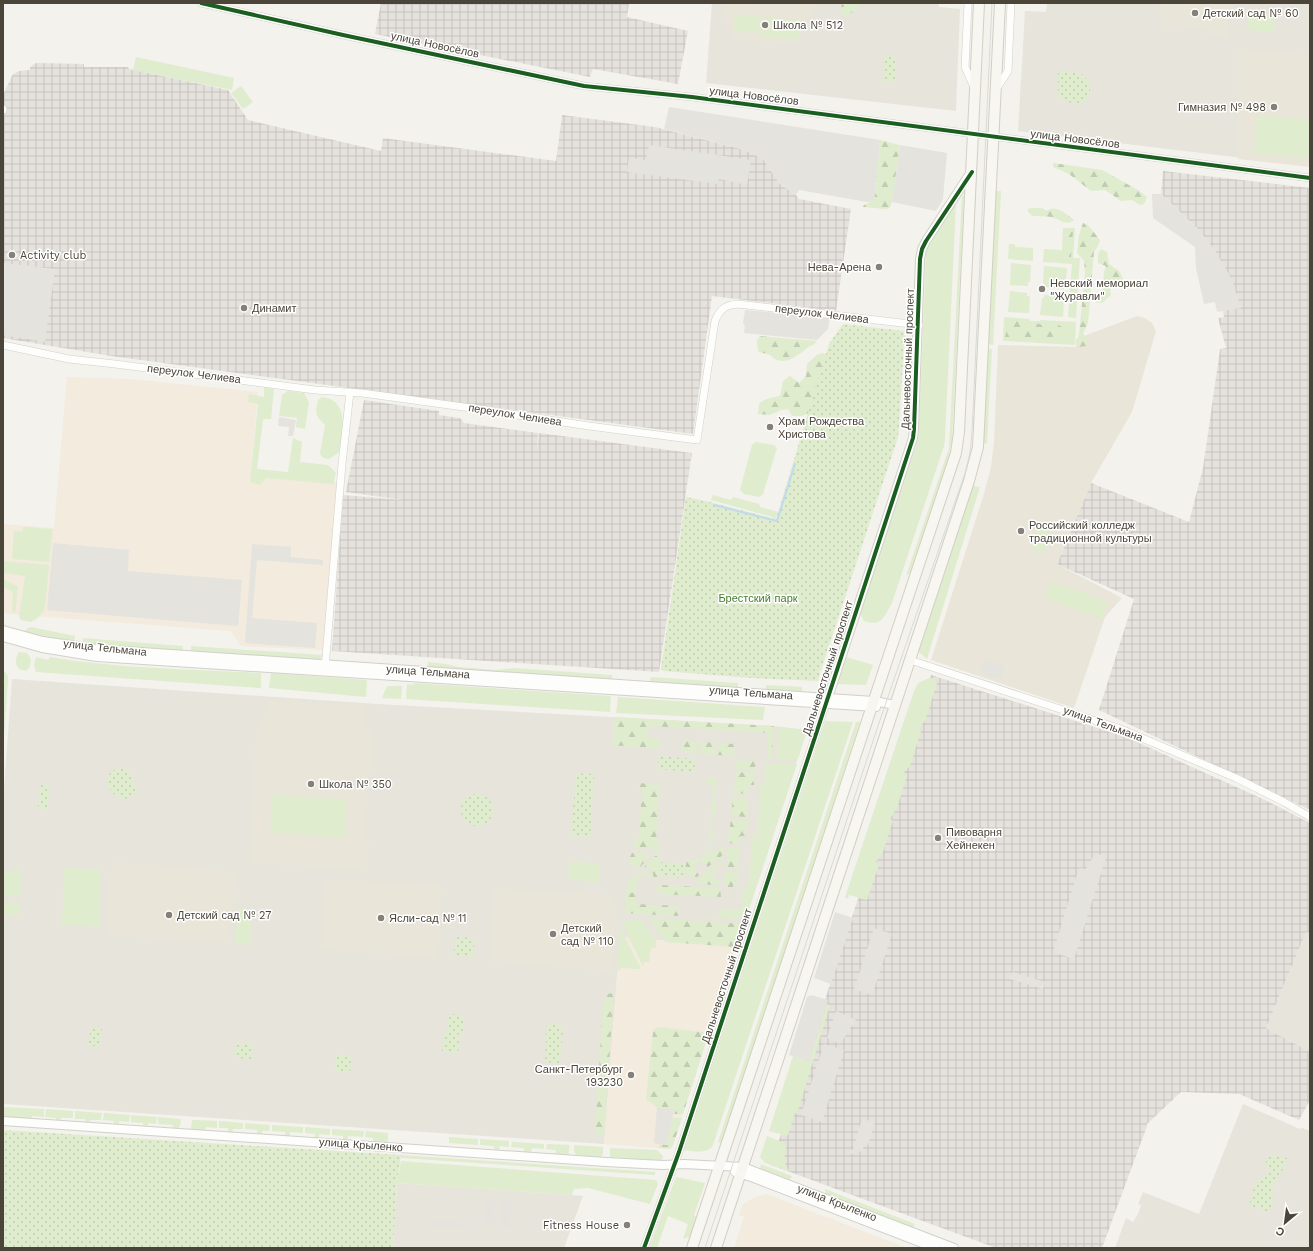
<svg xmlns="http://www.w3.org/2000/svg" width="1313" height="1251" viewBox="0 0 1313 1251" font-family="'Work Sans',sans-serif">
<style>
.residential{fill:#e7e4dc}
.commercial{fill:#f2ebde}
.industrial{fill:url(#industrial-grid)}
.education{fill:#e9e5d9}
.green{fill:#dfecce}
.forest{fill:url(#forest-firs)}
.park{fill:url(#park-dots)}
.parking{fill:#e5e3de}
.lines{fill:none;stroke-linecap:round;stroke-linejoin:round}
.stream{stroke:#c0daef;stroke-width:2}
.minor-casing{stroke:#d1d0cb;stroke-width:8}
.tertiary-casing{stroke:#d1d0cb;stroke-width:10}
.secondary-casing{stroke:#d2cfc4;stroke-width:12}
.minor{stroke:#fdfdfc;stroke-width:7}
.tertiary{stroke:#fdfdfc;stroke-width:8}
.secondary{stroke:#f7f6f1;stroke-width:10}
.tram{stroke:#dadad9;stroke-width:1}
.cycleway-casing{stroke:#fff;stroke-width:6}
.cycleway{stroke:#1b5e20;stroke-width:4}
.poi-dot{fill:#858178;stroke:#fff;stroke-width:1.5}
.labels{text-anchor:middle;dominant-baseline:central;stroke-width:3;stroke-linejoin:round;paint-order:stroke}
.poi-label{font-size:11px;fill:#4a4439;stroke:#fff;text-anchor:start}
.street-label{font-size:11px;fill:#4a4439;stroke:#fff}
.park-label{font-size:11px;fill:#477c2c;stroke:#fff}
</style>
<defs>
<pattern id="industrial-grid" width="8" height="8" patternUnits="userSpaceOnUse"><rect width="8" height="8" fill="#e5e2dd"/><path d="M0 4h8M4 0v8" fill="none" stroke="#c6c3be"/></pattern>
<pattern id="forest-firs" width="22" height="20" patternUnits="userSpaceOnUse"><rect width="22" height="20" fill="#dfecce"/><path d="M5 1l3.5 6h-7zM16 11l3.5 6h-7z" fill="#c1ccb2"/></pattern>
<pattern id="park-dots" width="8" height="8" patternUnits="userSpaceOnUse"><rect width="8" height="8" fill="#dfecce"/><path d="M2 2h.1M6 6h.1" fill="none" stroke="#c1ccb2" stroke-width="1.8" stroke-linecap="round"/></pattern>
</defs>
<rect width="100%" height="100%" fill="#f3f2ed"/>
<path class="residential" d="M712 3H939V7L960 9 956 111 706 83Z
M1047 3H1310V166L1018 131 1025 11 1046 12Z
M12 679 378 704 774 726 807 730 736 947 620 937 604 1144 3 1104V803Z
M1306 932 1310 933V1052L1266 1028Z
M1243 1104 1300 1129 1302 1128 1310 1131V1248H1115L1126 1218 1133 1222 1138 1214 1141 1205 1138 1204 1143 1192 1199 1214Z
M397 1183 572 1195 583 1196 564 1248H393Z"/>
<path class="commercial" d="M67 377 129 379 258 392 251 472 333 481 338 484 323 650 241 646 231 631 7 614 3 611V524L54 528Z
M620 937 736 947 673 1145 670 1149 604 1144Z
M766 1194 907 1248H734L744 1217 739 1215 743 1204 753 1198Z"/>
<path class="industrial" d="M381 3H629L627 17 688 31 678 84 593 69 590 77 375 34Z
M36 63 84 64V67H128L129 69 228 90 248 120 381 151 383 138 556 161 562 115 655 127 745 150 763 159 780 184 796 195 799 199 851 209 836 311 712 296 693 434 111 356 3 338V95L13 74 19 71 30 70V67Z
M1163 171 1310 188V810L1099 710 1134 599 1057 564 1091 483 1189 522 1203 468 1220 349 1226 348 1218 318 1224 317 1223 311 1241 307 1198 229 1161 194Z
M364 400 439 411V415L460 418 464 423 538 433 537 451 539 433 692 453 659 672 332 651 343 495 403 500 346 492Z
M931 675 1126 737 1265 800 1310 823V933L1306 932 1266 1028 1310 1052V1100L1299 1120 1239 1094 1181 1092 1147 1124V1126L1102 1248H996L771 1165Z"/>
<path class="education" d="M725 3H813L807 22 801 23 799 41 795 44 732 38 731 27 727 24Z
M1161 3H1230L1227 38 1206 36V27L1162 25V23H1160Z
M1239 49 1310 55V167L1238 159Z
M1137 316 1145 318 1152 323 1156 331 1132 412 1091 483 1057 564 1122 598 1105 617 1074 708 931 660 983 497 991 467 994 442 998 345 1076 347V339Z
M270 700 365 706 364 727 373 734 375 741 373 770H368V779L365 841 369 842 367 864 364 870 250 863 256 729H260Z
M113 862 235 872 230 942 105 935 108 894Z
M325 879 441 886 438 958 321 949Z
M494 889 607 895 612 898 616 909 613 969 611 971 492 961 490 960Z"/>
<path class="green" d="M735 14 762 17 760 33 734 31Z
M1248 14 1275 16 1274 32 1247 30Z
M763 17 800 20 798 40 761 37Z
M136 57 234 78 232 90 133 70Z
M241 86 253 102 243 109 231 93Z
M1257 115 1310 119V158L1254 154Z
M996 191H1001L993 345 988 344Z
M962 195 964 197 952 440 948 459 910 573 906 576 949 448Z
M956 203 945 438 944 446 892 603C884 617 882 627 864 621L860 613 918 440 919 430 926 251Z
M1063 228H1075L1073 258H1080L1076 318 1068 317 1072 264 1043 262 1044 249 1062 250Z
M1009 244H1015V247L1033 248V261L1008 259Z
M1011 263 1031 265 1030 282H1028V286L1010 285Z
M1044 266 1067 268 1065 289 1045 287V284L1043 283Z
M1010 291 1027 293V296H1030L1029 313 1008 312Z
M1044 295 1064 297 1063 317 1040 315 1042 298H1044Z
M1004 317 1030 319V321H1040V320L1076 322 1075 345 1003 341Z
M990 349H992L987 443 985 444 983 442 988 350Z
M264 387 274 389 271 419H263L257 469 288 472 293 438 302 442 300 462 328 465 336 473 333 484 266 478 260 485 250 482 258 404 248 402 249 394 264 397Z
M288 391 304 393 309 402 305 429 296 427 297 418 279 416 282 395Z
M322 397C350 400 343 433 339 452L329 459 323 458 320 454 325 425C315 415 315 414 318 400Z
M756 442 774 445 777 448 763 494 760 497 744 494 740 490 752 445 754 443Z
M974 486 980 487 927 659 919 652V650L969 498 973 488Z
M713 495 731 500 733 497 759 504 760 507 778 512 776 518 711 500Z
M1039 521 1052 525 1044 553 1031 549Z
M23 527 53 529 49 562 12 559 14 531 22 532Z
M3 561 49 565 45 609 38 618 31 622 21 620 19 617 25 576 3 573Z
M3 579 18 587 15 613 12 610 13 592 3 587Z
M1051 581 1108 602 1102 619 1045 598Z
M31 627 75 636 74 642 24 632 28 628Z
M83 638 183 646V652L83 643Z
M191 646 323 655 319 661 191 653Z
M19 652 27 653 31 659 30 667 26 671 19 669C15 664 15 658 19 652Z
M36 657 48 660 50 657C119 669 191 669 261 673V688L36 672 34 665Z
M846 657 873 665 866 685 837 684Z
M428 662 445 664 459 667 495 670 514 668 612 675V680L427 668Z
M3 670 7 674 8 679 3 750Z
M271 673 367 680 366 697 269 688Z
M651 677 738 683V688L650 682Z
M929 678 936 679 935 682 937 683 925 721 919 728 921 731 910 766 904 772 907 776 896 811H895L890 819 893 820 882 855H880L876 862 879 865 867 900 849 895 848 899 845 897 914 691 918 683Z
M414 683 611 696 610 712 406 699 407 684 414 685Z
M766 685 802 687V692L766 690Z
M387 686H402L401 699 382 698Z
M618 697 765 707 763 720 616 713Z
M825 721 853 722 713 1145C707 1155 694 1151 684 1150Z
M856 722H860L722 1144 718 1142Z
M778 727 807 730 798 759H776Z
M766 763 797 764 746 919 718 918 719 909 742 910 743 886H749L752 837H757L760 785H765Z
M707 777H714L715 779 718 780V785L715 787 714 801 717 805 716 813 712 815 711 832 714 835 713 840 710 842 709 848 713 851 708 854 702 853 703 851H708L713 786 706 783Z
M273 794 347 800 344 838 270 832Z
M569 861 600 864 599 882 568 879Z
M22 868 20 896 3 895V871L13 872Z
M64 868 101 869 99 927 62 925Z
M639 872 650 873 653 880H649V876H637L636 892 626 894 628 882Z
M3 902 18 903 21 908 20 914 15 915 3 914Z
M238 908 252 910 250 945 235 944Z
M630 919 642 921 656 940V948H651L649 962H644L643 966 622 924V921L630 923Z
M620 928 641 969 622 968 617 971Z
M827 1004 830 1005 797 1114 795 1113 788 1135 786 1136 769 1131 793 1056 809 1061Z
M3 1107 44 1109V1117L32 1116V1119L3 1117Z
M46 1109 73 1111V1118H61L60 1121 56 1120V1118L45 1117Z
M75 1111 102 1113 101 1120H90V1123H85V1119H75Z
M104 1113 130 1115 129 1122 119 1121V1125L114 1124V1121L103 1120Z
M131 1115 157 1117 156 1124 148 1123V1127L143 1126V1123L131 1122Z
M158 1117 181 1119 180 1126 178 1129 173 1128V1125L158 1124Z
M192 1120 217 1121V1128L206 1127 205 1131 191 1130Z
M219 1121 243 1123V1129H233L232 1133 228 1132V1128H219Z
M245 1123 270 1125 269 1131H262V1135L257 1134V1130L245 1129Z
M272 1125 303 1127V1133L290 1132V1136H285V1132L272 1131Z
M305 1127 330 1129V1135L319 1134V1138H314L315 1134 305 1133Z
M332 1129 364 1131 363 1137 348 1136V1140H343V1136L332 1135Z
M366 1131 388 1133V1143L373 1142V1138L365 1137Z
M767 1136 787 1144C784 1154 783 1162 789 1171L765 1163 760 1157Z
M449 1137 478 1139V1145L449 1143Z
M480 1139 509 1141V1147L500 1146 499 1150 494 1149V1146L480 1145Z
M512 1142 544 1144V1149L532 1148 531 1152H524V1148L511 1147Z
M547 1144 570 1145 568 1155 555 1154 556 1150 546 1149Z
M574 1145 603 1147V1154L601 1157 576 1155 574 1151Z
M610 1148 657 1150 663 1156 662 1161 610 1157Z
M401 1155 655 1172V1175L401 1158Z
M401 1161 656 1180 658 1184 650 1204 588 1188 574 1189 572 1195 397 1183Z
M761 1164 792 1176 790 1180H789L760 1169Z
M676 1177 705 1183 694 1215 697 1217 691 1236 683 1239 688 1224 668 1216 657 1248H649Z
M825 1189 915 1224 914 1226 911 1228 825 1194Z"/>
<path class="forest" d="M842 3H863L849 15 844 16 840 12Z
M880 140 900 145 892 202 890 208 885 209 863 207 864 205 874 200Z
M1053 163 1102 170 1138 190 1147 197 1144 204 1140 205 1132 200 1121 201 1105 190 1091 191 1069 174 1053 167Z
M1030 208H1042L1047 211C1056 204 1066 214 1074 220 1065 227 1060 219 1052 217 1046 216 1038 216 1032 216L1027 210Z
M1083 223 1088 225 1100 240 1098 246 1094 252 1088 323 1083 334 1089 339 1086 346 1078 347 1077 342 1079 334 1085 273 1084 261 1077 253 1079 235Z
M1071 230 1073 231 1071 257 1068 259 1065 256 1066 234 1067 231Z
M1101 249 1107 252 1109 264 1119 271 1123 279 1120 282 1112 280 1109 284 1111 295 1102 303 1095 302C1109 285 1100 282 1106 266L1098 263V254Z
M1016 319 1019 321 1021 327 1025 322 1040 324 1045 327C1054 323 1053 322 1062 327L1063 337 1062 341 1057 342 1005 340V337L1009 322Z
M760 336 817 341 813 345 810 346C800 353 788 366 775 359 773 358 772 356 770 355 765 353 763 354 758 351L757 340Z
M824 353 828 357 811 412 802 416H792L788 409 781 410 770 415 758 414 759 404C765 398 771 398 780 396L783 381 790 376 799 383 806 376 807 364 818 354Z
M615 717 774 726 772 759 767 758 768 733 649 726 648 738 660 739 659 749 612 745Z
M682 741 698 742 697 753 681 752Z
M701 742 716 743 715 755 700 753Z
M719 743 734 744 733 756 718 755Z
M737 760 756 761 755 769H736Z
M736 772 755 773 754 785H749L748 793 734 794Z
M641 783 661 786 663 787V788H659L656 842 660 843V849L657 852 651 851V847H644V850L638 849 634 846V840H639L642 788H637V785Z
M733 797H748L747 817 731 816Z
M731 819 747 820 746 836H740V844L728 843Z
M728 847H739L738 868H726Z
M719 848H724V854L708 867 700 860 693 867 699 875 695 879 685 872V865L689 860H698L702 855 709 856 715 851H718Z
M632 853 651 855 640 867 629 865 630 857Z
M655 856H660L659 862 660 863 657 881 655 880 650 867H644Z
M722 859 721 866H715L714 880H720L719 885 696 884 695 882Z
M725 871 738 872 737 885 733 884V888L728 887 724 884Z
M658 885 720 888 721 897 657 894Z
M636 892V904L657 905V915L625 913 626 894Z
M660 905 678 906V916L660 915Z
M648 918 745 924 736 947 666 942Z
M612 993 614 997 612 1000 613 1006 604 1134 600 1136 595 1132 603 1003 608 994Z
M661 1027 709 1033 683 1114H673L674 1109 657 1107 646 1099 653 1032 655 1028Z
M672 1118H682L673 1145 670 1149 659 1148V1144L667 1145Z"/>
<path class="park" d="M884 56 896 57 895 81H883Z
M1058 71 1082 74 1090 83V92L1083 103 1063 102 1058 92Z
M843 324 904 331V335L906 338 904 343 899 427 898 437 821 670 819 672 820 674 818 681 751 678 664 671 661 669 686 497 710 502 776 519 829 344Z
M659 756 695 759 694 772 658 769Z
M119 768 128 769 133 783 138 791 125 799C108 797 99 774 119 768Z
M576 773 594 774 590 837 571 836Z
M40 785 49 786 48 809H38Z
M461 810a16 16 0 1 1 32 0a16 16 0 1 1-32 0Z
M660 862 686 864 684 878 659 876Z
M458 937 471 938 474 943 473 957 454 956 455 941Z
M449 1014 464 1015 463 1034H458V1036L459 1037 458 1053 442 1052 444 1032H448Z
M547 1022 563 1028 560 1063 545 1062Z
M91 1027 102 1029 99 1047 88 1045Z
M236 1043 253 1044 252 1059 235 1058Z
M336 1055 351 1056 350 1072 335 1071Z
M3 1130 401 1155 397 1183 393 1248H3Z
M1270 1155 1287 1158 1284 1168 1277 1177 1266 1166V1161Z
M1269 1172 1278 1180 1273 1184 1272 1202 1274 1203 1272 1207H1270L1267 1212 1257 1208 1250 1206C1249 1202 1254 1186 1257 1182 1258 1181 1267 1174 1269 1172Z"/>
<path class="parking" d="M669 107 880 140 874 201 867 202 799 190 796 195 780 184 763 159 745 150 664 129Z
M649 145 751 160 747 185 719 179 717 184 627 172 629 158 646 160Z
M900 145 947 153 943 199 936 211 892 202Z
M1152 194H1161L1198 229 1215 250 1232 280 1241 308 1217 312 1215 302 1204 304 1196 268 1195 247 1153 218Z
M4 263 55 269 45 342 3 335V273Z
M745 310 830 318 828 329 817 340 744 333 745 326 743 323Z
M279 417 296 420 293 436H288L289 427 278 426Z
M53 543 129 550 128 571 242 580 238 626 47 610Z
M252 544 291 547V557L323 560V565L257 560 252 618 317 623 315 648 245 643Z
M984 659 1005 666 1000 680 979 673Z
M1095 853 1106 857 1074 959 1053 952 1079 868 1086 869Z
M835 912 853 918 831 984 814 978Z
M874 928 892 934 872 995 854 989Z
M1012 972 1045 982 1043 989 1010 979Z
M811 995 828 1000 809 1061 789 1055 807 997Z
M836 1011 856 1020 840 1044 827 1038Z
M824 1044 844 1050 822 1122 801 1115Z
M657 1107 674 1109 667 1145 654 1143Z
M862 1119 875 1122 868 1145 865 1144 862 1151 851 1154 850 1152 853 1149Z
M486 1199 495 1200 494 1227 484 1226Z
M502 1200 512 1201 509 1228 500 1227Z
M429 1221 468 1223 467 1228 429 1226Z"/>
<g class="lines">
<path class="stream" d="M714 505 777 521 795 464"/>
<g class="minor-casing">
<path id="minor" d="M201 3 343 35 584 86 692 97 1310 178
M968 3 965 67 974 87
M997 88 1008 71 1011 3
M3 110V109
M3 345 69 359 115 364 315 390 362 393 471 408 589 426 697 440 715 321C720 309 725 305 738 304L919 325
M910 660 1121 729 1236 778 1284 802 1310 817
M325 669 342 464 350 392
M644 1248 679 1152 827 700"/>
</g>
<g class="tertiary-casing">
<path id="tertiary" d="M3 630 43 641 97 649 828 698 874 701 895 705
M3 637 42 648 97 657 876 707
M828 698 913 438 914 429 920 259 922 249 926 241 971 172
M3 1121 606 1162 663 1165 684 1164 743 1167 954 1248
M735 1172 754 1178 935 1248"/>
</g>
<g class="secondary-casing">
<path id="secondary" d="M692 1248 956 453 959 432 979 3
M716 1248C800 992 885 737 969 481L978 447 1000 3"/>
</g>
<use href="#minor" class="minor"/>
<use href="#tertiary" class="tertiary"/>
<use href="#secondary" class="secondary"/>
<path class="tram" d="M705 1248 880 720 965 473 970 453 972 432 992 3"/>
<g class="cycleway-casing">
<path id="cycleway" d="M201 3 343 35 584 86 692 97 1310 178
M644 1248 679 1152 913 438 914 429 920 259 922 249 926 241 972 172"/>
</g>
<use href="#cycleway" class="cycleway"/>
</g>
<g class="poi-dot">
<circle cx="1195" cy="13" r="4"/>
<circle cx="765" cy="25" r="4"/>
<circle cx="1274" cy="107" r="4"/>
<circle cx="12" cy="255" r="4"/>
<circle cx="879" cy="267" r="4"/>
<circle cx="1042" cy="289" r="4"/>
<circle cx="244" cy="308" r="4"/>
<circle cx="770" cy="427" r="4"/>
<circle cx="1021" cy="531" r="4"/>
<circle cx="311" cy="784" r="4"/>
<circle cx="938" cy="838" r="4"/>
<circle cx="169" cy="915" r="4"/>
<circle cx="381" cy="918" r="4"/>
<circle cx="553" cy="934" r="4"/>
<circle cx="631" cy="1075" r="4"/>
<circle cx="627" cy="1225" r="4"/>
</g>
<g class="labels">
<g class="poi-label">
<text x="1203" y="13">Детский сад № 60</text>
<text x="773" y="25">Школа № 512</text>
<text x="1266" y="107" text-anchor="end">Гимназия № 498</text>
<text x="20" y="255">Activity club</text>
<text x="871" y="267" text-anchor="end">Нева-Арена</text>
<text x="1050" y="283">Невский мемориал<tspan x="1050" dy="13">"Журавли"</tspan></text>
<text x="252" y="308">Динамит</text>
<text x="778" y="421">Храм Рождества<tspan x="778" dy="13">Христова</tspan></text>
<text x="1029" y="525">Российский колледж<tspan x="1029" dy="13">традиционной культуры</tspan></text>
<text x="319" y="784">Школа № 350</text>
<text x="946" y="832">Пивоварня<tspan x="946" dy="13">Хейнекен</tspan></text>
<text x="177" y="915">Детский сад № 27</text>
<text x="389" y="918">Ясли-сад № 11</text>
<text x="561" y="928">Детский<tspan x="561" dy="13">сад № 110</tspan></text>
<text x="623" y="1069" text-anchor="end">Санкт-Петербург<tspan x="623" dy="13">193230</tspan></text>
<text x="619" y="1225" text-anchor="end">Fitness House</text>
</g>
<g class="street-label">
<text transform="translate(435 45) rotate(12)">улица Новосёлов</text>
<text transform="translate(754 96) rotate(7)">улица Новосёлов</text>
<text transform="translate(1075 139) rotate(7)">улица Новосёлов</text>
<text transform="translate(822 314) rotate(7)">переулок Челиева</text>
<text transform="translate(908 359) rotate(-88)">Дальневосточный проспект</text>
<text transform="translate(194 374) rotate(7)">переулок Челиева</text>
<text transform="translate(515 415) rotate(9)">переулок Челиева</text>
<text transform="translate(105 648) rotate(6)">улица Тельмана</text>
<text transform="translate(828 668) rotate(-72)">Дальневосточный проспект</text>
<text transform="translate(428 672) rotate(4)">улица Тельмана</text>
<text transform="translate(751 693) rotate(4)">улица Тельмана</text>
<text transform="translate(1103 724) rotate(20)">улица Тельмана</text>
<text transform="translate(727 976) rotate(-72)">Дальневосточный проспект</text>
<text transform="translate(361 1145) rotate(4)">улица Крыленко</text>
<text transform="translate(837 1203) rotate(21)">улица Крыленко</text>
</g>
<g class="park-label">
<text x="758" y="598">Брестский парк</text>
</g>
</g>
<rect width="1313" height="1251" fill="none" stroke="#4a4439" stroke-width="8"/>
<g transform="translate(1285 1223) rotate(209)" stroke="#ffffff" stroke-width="3" paint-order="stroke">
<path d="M0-3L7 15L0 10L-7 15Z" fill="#4a4439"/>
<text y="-6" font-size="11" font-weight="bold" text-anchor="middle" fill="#4a4439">С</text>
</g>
</svg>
